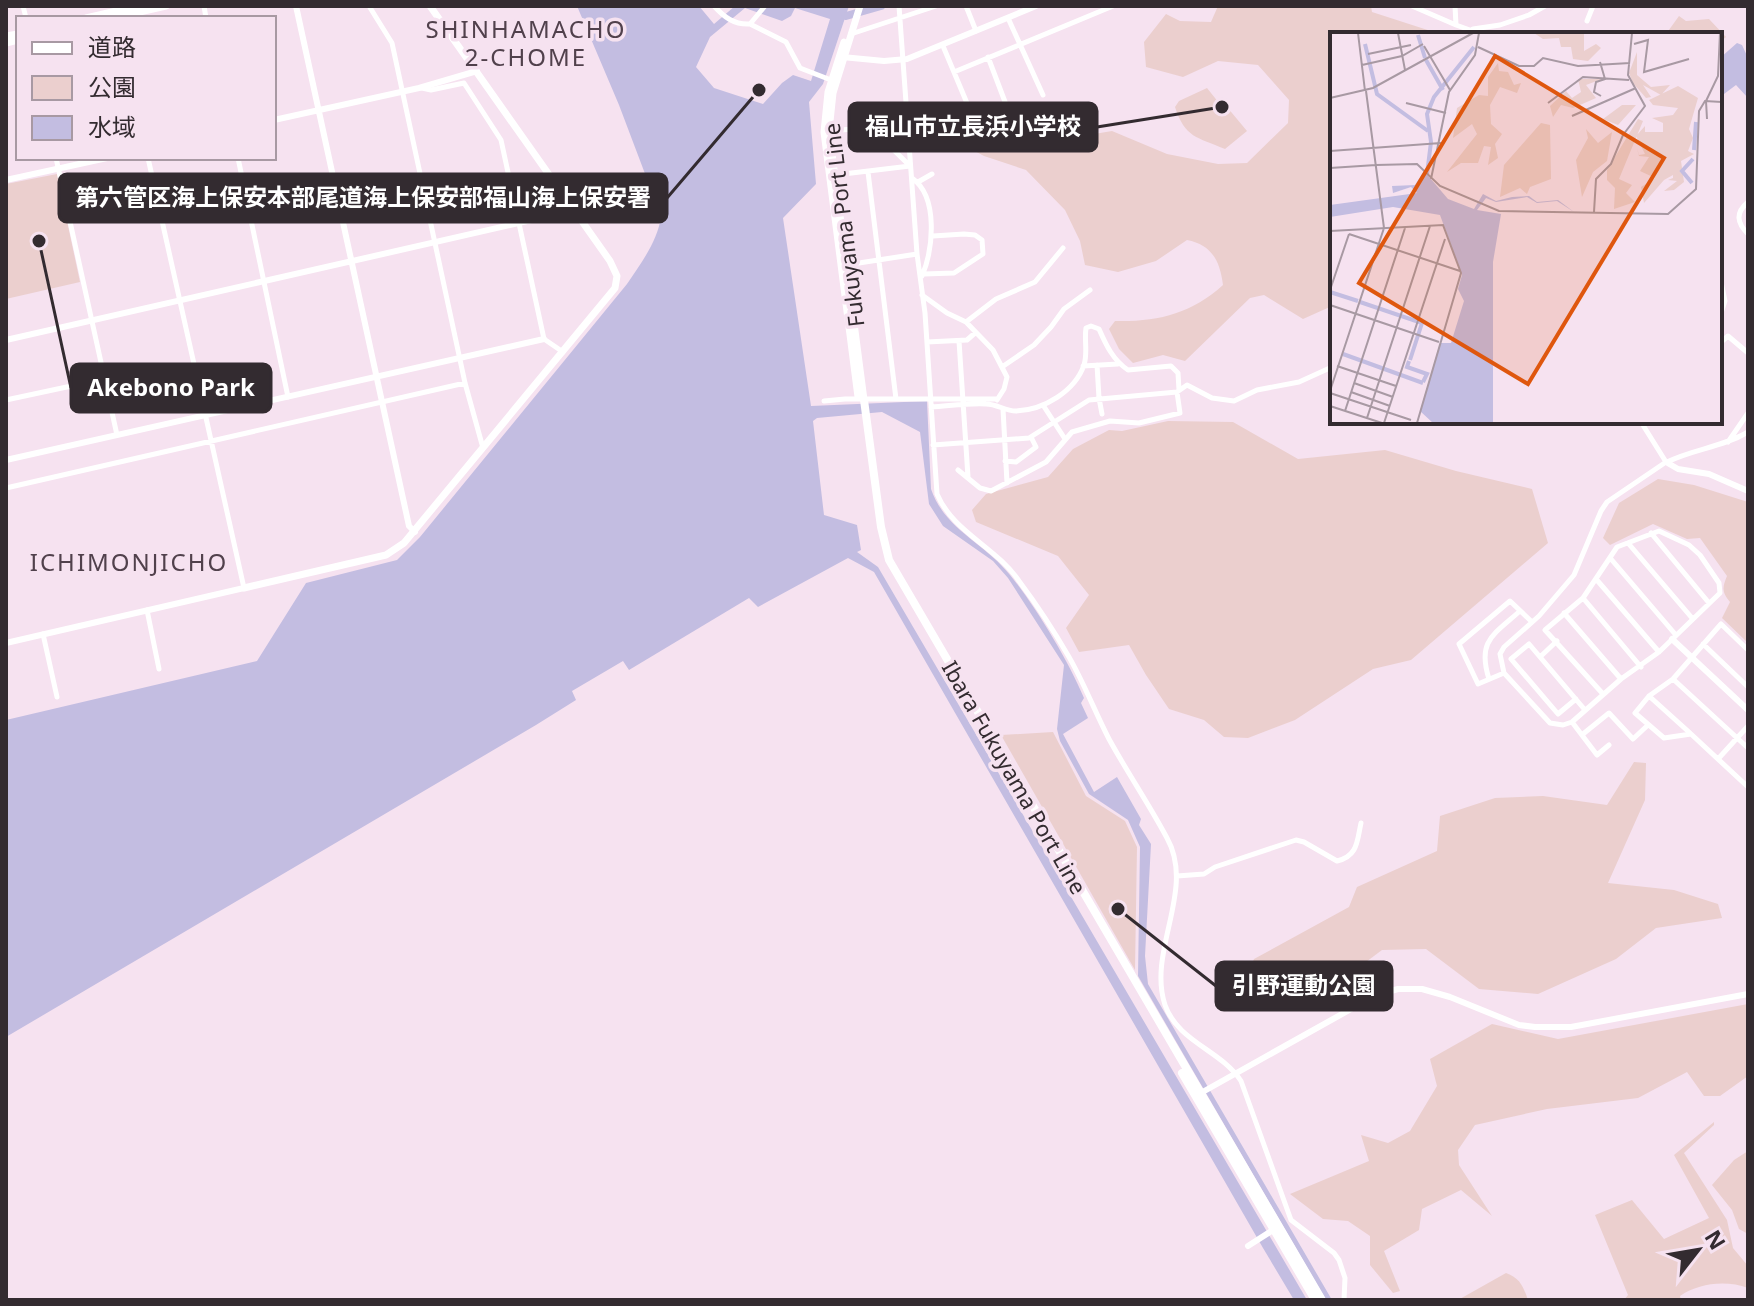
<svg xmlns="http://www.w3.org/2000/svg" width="1754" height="1306" viewBox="0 0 1754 1306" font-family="'Noto Sans','Noto Sans JP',sans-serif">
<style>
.green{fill:#ebcfce}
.water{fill:#c3bde1;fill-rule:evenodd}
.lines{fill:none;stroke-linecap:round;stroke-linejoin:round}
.river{stroke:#c3bde1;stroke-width:8}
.minor{stroke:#fff;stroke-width:5}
.tertiary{stroke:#fff;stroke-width:6}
.secondary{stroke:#fff;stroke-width:7}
.primary{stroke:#fff;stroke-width:8}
.labels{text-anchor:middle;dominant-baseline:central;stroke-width:7;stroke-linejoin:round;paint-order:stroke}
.street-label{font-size:22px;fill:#332b30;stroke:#f6e2f0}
.neighbourhood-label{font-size:24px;letter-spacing:2px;fill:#51414c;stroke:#f6e2f0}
.inset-river{fill:none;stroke:#c3bde1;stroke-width:4}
.inset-road{fill:none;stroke:#a899a3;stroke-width:2}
.view{fill:#df570e;fill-opacity:0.15;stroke:#df570e;stroke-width:4}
.inset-edge{fill:none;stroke:#332b30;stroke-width:4}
.leader{fill:none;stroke:#332b30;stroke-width:3}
.callout-dot{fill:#332b30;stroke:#f6e2f0;stroke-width:3}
.callout{fill:#332b30;stroke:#332b30;stroke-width:3}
.callout-label{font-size:24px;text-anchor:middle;font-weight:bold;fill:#fff}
</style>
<rect width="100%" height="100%" fill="#f6e2f0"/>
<path class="green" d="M1218 6H1371L1372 12 1440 34H1332V306L1303 319 1264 295 1250 298 1185 361 1163 355 1133 363 1119 349 1109 329 1115 321C1157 322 1191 314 1223 285 1220 261 1212 245 1187 240L1156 261 1118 272 1085 265 1080 241 1065 210 1026 170 984 156 943 134 932 118 943 116 976 133 1047 142 1112 131 1167 154 1218 164 1247 163 1288 123 1289 100 1258 65 1218 61 1183 77 1146 67 1144 42 1166 14 1180 21 1211 22Z
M1679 16 1686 21 1709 19 1726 37 1720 42V34H1666Z
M1207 88 1219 103 1222 101 1247 131 1225 149C1197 137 1185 138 1175 107L1179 101Z
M57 174 80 282 6 299V184Z
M1168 421 1233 422 1298 459 1385 450 1456 471 1532 489 1548 543 1411 660 1373 669 1295 720 1248 738 1224 737 1204 720 1169 709 1146 675 1129 645 1079 652 1066 628 1089 595 1058 556 976 522 972 510 986 494 1048 477 1073 449 1109 430 1122 431Z
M1658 479 1694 485 1748 502V643L1722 618 1730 602C1722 592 1722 588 1727 576L1700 538 1687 539 1653 524 1610 545 1603 538 1619 503Z
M1053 732 1086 796 1125 821 1137 847 1135 970 1001 735Z
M1634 762 1646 763 1645 800 1608 883 1674 890 1718 904 1722 918 1656 928 1616 959 1538 994 1479 989 1426 949 1382 950 1338 983 1295 968 1258 993 1248 975 1254 959 1349 907 1357 887 1437 851 1440 816 1495 798 1543 796 1607 805Z
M1748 1004V1076L1720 1096H1704L1687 1072 1638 1098 1547 1109 1475 1125 1458 1150 1459 1165 1492 1216 1461 1190 1422 1209 1419 1230 1384 1251 1400 1291 1393 1293 1370 1265V1236L1348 1221 1323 1219 1290 1194 1369 1161 1361 1135 1388 1143 1410 1131 1437 1086 1430 1059 1492 1024 1558 1039Z
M1714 1122V1125L1684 1153 1727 1220 1733 1248 1748 1266V1288C1726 1280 1699 1283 1680 1296L1681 1300H1624L1628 1295 1595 1215 1632 1200 1664 1239 1709 1218 1674 1155Z
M1748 1151V1234L1739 1229 1732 1210 1712 1185 1734 1160Z
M1506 1273C1520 1278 1523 1286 1528 1300H1458Z"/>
<path class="water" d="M577 6H699L714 24 735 6H849L823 84 809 102 816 184 783 218 811 406 927 401 931 489C945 530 985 543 1010 575 1036 607 1068 660 1084 698L1081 703 1088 718 1063 734 1094 792 1117 777 1141 819 1139 825 1151 844 1145 956 1148 984 1332 1300H1326L1138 976 1140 847 1128 820 1089 794 1060 741 1057 729 1064 665 1008 578 993 561 943 526 929 504 920 432 882 412 817 418 813 421 824 515 857 525 861 550 857 552 878 567 1307 1300H1294L1263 1248 874 572 848 558 758 607 749 598 629 670 623 661 572 691 576 700 536 725 6 1037V720L257 661 306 583 397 560 420 537 627 284C641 263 658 241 661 216L619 105ZM745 8 782 21 791 16 795 8 830 19 811 81 793 75 782 83 763 104 714 88 696 67 710 37Z
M1737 43 1742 45 1748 58V98L1736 85 1720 97V58Z"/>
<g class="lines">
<path class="river" d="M846 16 881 6"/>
<path class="minor" d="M23 6 26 18
M204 6 206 18
M369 6 392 43 465 383 483 448
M714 6C724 17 734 25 750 24L765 6
M899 6 917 254 925 313 937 494C953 532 996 547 1019 581 1037 605 1054 631 1069 657 1084 683 1095 712 1109 739 1127 772 1149 804 1167 838 1196 890 1147 951 1165 1005 1178 1042 1221 1050 1241 1081L1291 1220 1334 1253 1339 1260 1345 1278 1344 1300
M966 6 976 31
M1412 6 1456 25
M1455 6 1456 25 1481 34
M1008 18 1043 95
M1587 21 1593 6
M750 24 786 42 800 68 831 80
M1473 29 1500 25 1529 15 1545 6
M851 34 936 6
M943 46 977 127
M988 57 1010 115
M954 72 1113 6
M422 88 431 90 464 83 501 140 544 339 563 352
M853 110 910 166
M829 131 853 129 864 142 881 139
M56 158 117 435
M148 158 244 588
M238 158 288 397
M868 172 896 399
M835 175 910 166
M912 178C939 197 933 250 922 276
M918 182 932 174
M1748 202C1735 213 1737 223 1748 234
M846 265 917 254
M924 274 954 273 983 254 982 240 975 235 964 234 933 236
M1720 277 1725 301 1720 316
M922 295 947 313 966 322 993 350 1007 377 1004 389 997 400
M966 322 996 299 1035 282 1063 248
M959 341 968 477
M927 342 967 340 975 333
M1720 343 1728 336 1748 353
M1097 365 1099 398 1102 414
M1083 366 1118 364
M1002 367 1034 345 1051 327 1064 309 1090 290
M6 400 104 379
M824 401 845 399H997
M1043 405 1065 439
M931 407C949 406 968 403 986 404 997 404 1005 411 1016 411 1044 410 1075 391 1084 365 1088 352 1084 341 1086 328L1091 326 1099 329C1106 345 1113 360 1128 370L1171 366 1178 373 1179 390
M1003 409 1007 483
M1728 442 1748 413
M933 445 1029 438 1089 400 1177 392 1187 385 1212 398 1234 401 1257 390 1299 382 1332 367
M1005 461 1016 462 1036 447 1031 437
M1667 462C1693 449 1723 447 1748 432
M958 470 980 488 991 491 1046 462 1072 432 1110 421 1139 423 1180 413 1177 392
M6 488 465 383
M1651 533 1709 603
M1628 543 1692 618
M1611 559 1675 634
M1596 579 1659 652
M1583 598 1641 667
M147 610 159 669
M1564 613 1621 679
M43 634 57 697
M1703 644 1748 687
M1748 650 1721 624 1673 679 1649 696 1635 713 1664 738 1691 734 1748 787
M1541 656 1557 641
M1504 673 1478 684 1459 644 1510 601 1532 622
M1489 679C1477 641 1493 635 1520 611
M1673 679 1748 748
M1603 694 1545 630 1583 598 1617 547 1659 531 1689 545 1700 555 1719 583 1720 593 1659 652 1621 679 1572 722 1563 725 1550 723 1504 673 1500 654 1504 647 1539 616 1574 575 1601 511 1607 502 1666 462 1641 422
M1649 696 1690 733
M1576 699 1558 714 1511 659 1529 644 1585 710
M1572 722 1597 755 1609 745
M1583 734 1609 713 1633 739 1648 725
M1718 759 1748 726
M1177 876 1204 874 1215 867 1296 840 1304 842 1337 861C1358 856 1357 841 1361 823"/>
<path class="tertiary" d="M296 6 409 526 415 532
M842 57 884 61 907 59 1036 6
M274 120 419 88 477 71
M6 180 107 158
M6 340 567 212 573 208
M6 460 544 339
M1666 462 1678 469 1709 474 1748 491
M1672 639 1748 710
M6 643 244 588
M1199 1094 1376 995 1398 989H1422L1450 997 1519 1025 1535 1027H1571L1748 994
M1248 1246 1276 1228"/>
<path class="secondary" d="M860 6 833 93 829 131 864 400
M86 18 138 6
M113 18 166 6
M6 36 18 34
M844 42 828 92 824 132 858 397
M6 43 18 40
M244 588 386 555 404 543 615 288 617 276 610 261 430 6"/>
<path class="primary" d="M864 400 881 527 889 560 1322 1300
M1182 1073 1315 1300"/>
</g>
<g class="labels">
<g class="street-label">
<text transform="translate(843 225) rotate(-97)">Fukuyama Port Line</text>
<text transform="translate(1015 777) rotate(60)">Ibara Fukuyama Port Line</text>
</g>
<g class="neighbourhood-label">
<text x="526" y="28">SHINHAMACHO<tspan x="526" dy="28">2-CHOME</tspan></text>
<text x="129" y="561">ICHIMONJICHO</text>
</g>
</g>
<g transform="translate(1330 32)">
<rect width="392" height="392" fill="#f6e2f0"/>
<path d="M204 1H254V19L266 12 271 16 258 29 243 27 241 15H231L229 6 213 7ZM307 20V43L321 55 340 53 331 63 313 53 321 65 316 66 303 51 299 41ZM168 31 169 39 178 40 184 53 191 51 187 61 170 55 160 73 161 92 172 102 165 112 168 126 158 133 161 115 154 114 148 131H131L117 140 147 102 142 92 123 106 127 76 149 63 158 64V45ZM248 47H272L256 53 266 66 243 76 231 73 223 85 220 74 236 59 242 66 251 60ZM348 54 368 66 359 97 363 106 358 119 364 122 351 129 354 150 344 158 334 159 347 149 338 148 343 146V143L334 148 314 171 311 155 325 146 310 139 319 125 309 124 307 116 309 123 315 122 306 104 315 94V100H333V91L322 86 343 83 348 76 323 73 319 68ZM292 73H306L288 93 273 87ZM308 87 313 89 289 147 302 153 296 161 305 170 284 177 285 156 277 148V138ZM211 91 220 93 221 147 200 155 197 162 190 156 170 165 174 133ZM256 97 268 111 282 100 277 129 263 140 252 165 246 128 258 106Z" fill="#ebcfce"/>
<path d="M94 139 118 167 144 177 153 162 166 169 182 165 199 164 207 170 228 168 244 180 227 169 207 171 197 165 166 170 156 166 147 178 171 182 163 230V390L169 391H103L90 379 110 311H121L134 269 128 257 132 243 110 183 63 175 0 185V173L87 161 81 155 63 161 62 154 85 153Z" fill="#c3bde1"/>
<path class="inset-river" d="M88 3 95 26M35 12 47 62 98 99M96 28 113 58M364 118 366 90M97 142 101 110 97 82 104 65 144 15M362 151 352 139 363 127M0 260 28 269M30 270 92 291 80 328M13 322 93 351M79 329 77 335 97 342 93 350"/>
<path class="inset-road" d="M28 1 35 59M68 1 75 38M304 12 318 8 314 40 359 27M94 14 120 58M148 15 189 34H204L213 26 248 34 300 31M38 22 81 13M270 30 275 47 266 50 264 60 271 64M32 33 72 24 93 12M0 66 43 56 143 1M76 71 116 81M218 71 253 45 299 48M242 84 306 56M377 87 376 69 388 44 390 1M0 119 111 111M46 133 87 132 110 154 169 179 338 182 366 157 369 79 375 69 392 70M0 136 46 133M101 147 119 60 145 23 149 1M264 180 266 147 281 132 293 103 315 74 298 43 302 1M0 199 113 193 131 241 124 265M19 202 130 239M0 258 19 202M0 273 109 310M7 334 66 354M24 351 63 365M0 359 54 196 36 59M21 360 60 374M0 361 81 388M0 374 52 391M15 379 75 196M37 386 100 194M54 391 115 207M87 391 124 265"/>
<path class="view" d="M165 24 334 126 198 352 29 251Z"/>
<rect width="392" height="392" class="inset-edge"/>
</g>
<path class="leader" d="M1222 107L1097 127M759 90L667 198M39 241L71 388M1118 909L1216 986"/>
<g class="callout-dot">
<circle cx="1222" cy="107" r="8"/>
<circle cx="759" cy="90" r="8"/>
<circle cx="39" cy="241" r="8"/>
<circle cx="1118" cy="909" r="8"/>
</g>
<g class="callout">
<rect x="849" y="103" width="248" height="48" rx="8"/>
<rect x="59" y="174" width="608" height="48" rx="8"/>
<rect x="71" y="364" width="200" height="48" rx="8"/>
<rect x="1216" y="962" width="176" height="48" rx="8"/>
</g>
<g class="callout-label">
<text x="973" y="135">福山市立長浜小学校</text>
<text x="363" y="206">第六管区海上保安本部尾道海上保安部福山海上保安署</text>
<text x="171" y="396">Akebono Park</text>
<text x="1304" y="994">引野運動公園</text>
</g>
<rect width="1754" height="1306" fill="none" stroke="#332b30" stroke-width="16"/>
<rect x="16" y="16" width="260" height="144" fill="#f6e2f0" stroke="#a899a3" stroke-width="2"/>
<rect x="32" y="42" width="40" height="12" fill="#ffffff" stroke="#a899a3" stroke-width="2"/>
<text x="88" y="56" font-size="24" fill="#332b30">道路</text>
<rect x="32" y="76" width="40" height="24" fill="#ebcfce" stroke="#a899a3" stroke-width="2"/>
<text x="88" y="96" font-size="24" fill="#332b30">公園</text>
<rect x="32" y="116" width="40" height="24" fill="#c3bde1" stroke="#a899a3" stroke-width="2"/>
<text x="88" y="136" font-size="24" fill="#332b30">水域</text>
<g transform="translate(1698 1250) rotate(59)" stroke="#f6e2f0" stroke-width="6" paint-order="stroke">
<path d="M0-6L14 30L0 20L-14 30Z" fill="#332b30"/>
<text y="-12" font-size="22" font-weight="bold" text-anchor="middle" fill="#332b30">N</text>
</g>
</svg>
